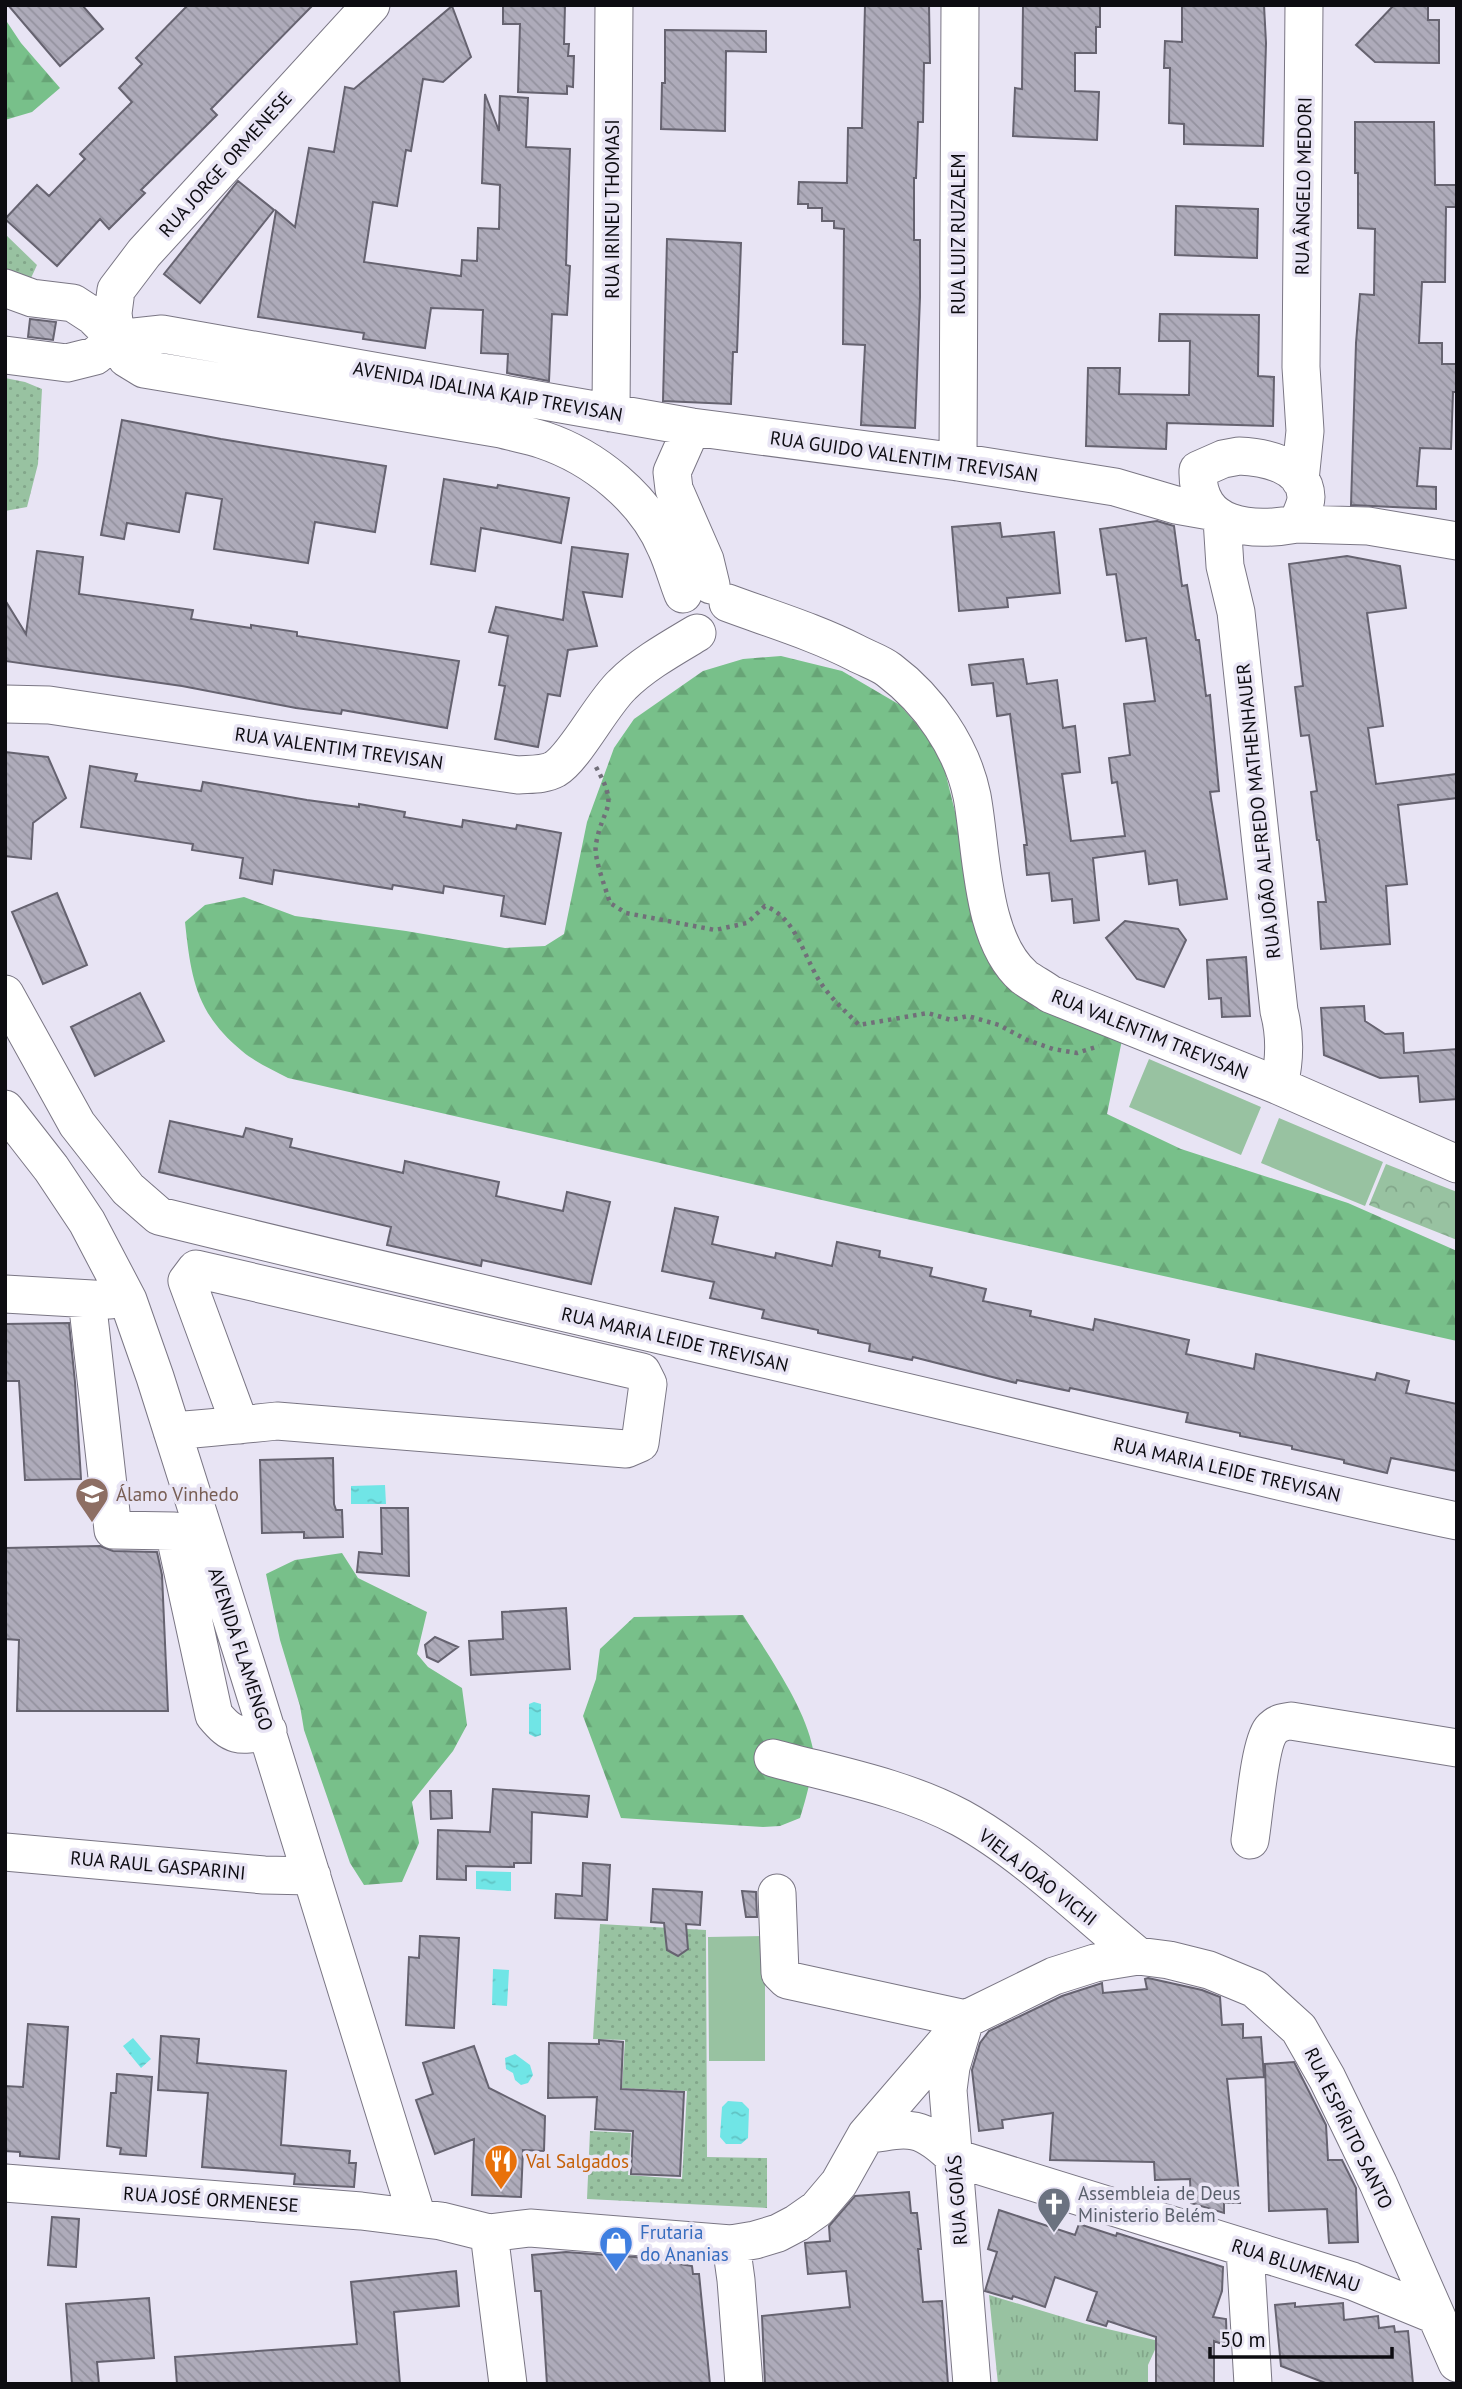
<svg xmlns="http://www.w3.org/2000/svg" width="1462" height="2389" viewBox="0 0 1462 2389" font-family="'PT Sans',sans-serif">
<style>
.grass{fill:url(#grass-tufts)}
.forest{fill:url(#forest-firs)}
.park{fill:url(#park-crowns)}
.garden{fill:url(#garden-dots)}
.pitch{fill:#98c2a1}
.water{fill:url(#water-ripples)}
.building{fill:url(#building-back-hatch);stroke:#666370;stroke-width:2}
.lines{fill:none;stroke-linecap:round;stroke-linejoin:round}
.minor-casing{stroke:#7a7684;stroke-width:39}
.path{stroke:#716f79;stroke-width:4.5;stroke-dasharray:3.5 5;stroke-linecap:butt}
.minor{stroke:#fff;stroke-width:37}
.labels{text-anchor:middle;dominant-baseline:central;stroke-width:7;stroke-linejoin:round;paint-order:stroke}
.street-label{font-size:19px;fill:#0d0c11;stroke:#e8e4f4}
.education-label{font-size:19px;fill:#785e54;stroke:#e8e4f4;text-anchor:start}
.food-label{font-size:19px;fill:#c56008;stroke:#e8e4f4;text-anchor:start}
.worship-label{font-size:19px;fill:#5b616d;stroke:#e8e4f4;text-anchor:start}
.shop-label{font-size:19px;fill:#366cbe;stroke:#e8e4f4;text-anchor:start}
</style>
<defs>
<pattern id="grass-tufts" width="24" height="20" patternUnits="userSpaceOnUse" patternTransform="scale(1.75)"><rect width="24" height="20" fill="#98c2a1"/><path d="M3 7l-1-3M5 7V3M7 7l1-3M15 17l-1-3M17 17v-4M19 17l1-3" fill="none" stroke="#82a68a"/></pattern>
<pattern id="forest-firs" width="22" height="20" patternUnits="userSpaceOnUse" patternTransform="scale(1.75)"><rect width="22" height="20" fill="#78c08a"/><path d="M5 1l3.5 6h-7zM16 11l3.5 6h-7z" fill="#67a476"/></pattern>
<pattern id="park-crowns" width="20" height="18" patternUnits="userSpaceOnUse" patternTransform="scale(1.75)"><rect width="20" height="18" fill="#98c2a1"/><path d="M2 6a3 3 0 1 1 6 0M12 15a3 3 0 1 1 6 0" fill="none" stroke="#82a68a"/></pattern>
<pattern id="garden-dots" width="8" height="8" patternUnits="userSpaceOnUse" patternTransform="scale(1.75)"><rect width="8" height="8" fill="#98c2a1"/><path d="M2 2h.1M6 6h.1" fill="none" stroke="#82a68a" stroke-width="1.8" stroke-linecap="round"/></pattern>
<pattern id="water-ripples" width="26" height="14" patternUnits="userSpaceOnUse" patternTransform="scale(1.75)"><rect width="26" height="14" fill="#70e5e6"/><path d="M2 4q2-2 4 0t4 0M15 11q2-2 4 0t4 0" fill="none" stroke="#60c3c4"/></pattern>
<pattern id="building-back-hatch" width="6" height="6" patternUnits="userSpaceOnUse" patternTransform="scale(1.75)"><rect width="6" height="6" fill="#aeabba"/><path d="M-1 5l2 2M0 0l6 6M5-1l2 2" fill="none" stroke="#94929f"/></pattern>
</defs>
<rect width="100%" height="100%" fill="#e8e4f4"/>
<path class="grass" d="M989 2295 1086 2324 1159 2341 1148 2365V2384H998Z"/>
<path class="forest" d="M5 19 21 43 60 88 32 112 5 120Z
M781 656 842 671 900 705 940 751 972 880 977 927 1122 1040 1107 1114 1181 1149 1348 1203 1457 1251V1341L861 1209 288 1078C273 1070 255 1062 242 1051 196 1013 191 978 185 922L205 905 244 897 295 916 406 931 505 948 545 946 564 934 587 822 614 748 634 719 703 671 743 659Z
M342 1553 358 1578 427 1612 417 1654 428 1667 462 1688 467 1725 453 1751 412 1802 419 1843 402 1882 364 1885 350 1863 304 1730 300 1706 280 1640 266 1574 295 1560Z
M743 1615C766 1652 805 1706 813 1749 816 1764 805 1802 800 1818L780 1826 763 1827 621 1818 583 1716 596 1679 600 1649 634 1617Z"/>
<path class="park" d="M1386 1164 1457 1192V1240L1369 1205Z"/>
<path class="garden" d="M5 234 37 265 31 278 5 273Z
M5 378 25 382 42 389 38 464 27 507 5 511Z
M600 1924 706 1930 707 2157 767 2158V2208L587 2199 590 2131 631 2133 628 2175 682 2179 687 2091 622 2088 625 2040 593 2039Z"/>
<path class="pitch" d="M1149 1059 1261 1107 1241 1155 1129 1107Z
M1279 1118 1383 1162 1365 1206 1261 1163Z
M765 1936V2061H709L708 1937Z"/>
<path class="water" d="M385 1485 386 1504H351V1486Z
M534 1702 541 1704V1735L535 1737 529 1734V1704Z
M476 1871 511 1872V1891L476 1889Z
M493 1969 509 1970 507 2006 492 2005Z
M133 2038 151 2059 141 2068 123 2046Z
M515 2054 530 2065 533 2075 528 2083 521 2085 515 2080 513 2073 506 2069 505 2058Z
M728 2101 742 2102 749 2109 748 2138 741 2144H726L720 2137 722 2107Z"/>
<path class="building" d="M8 5H82L103 29 60 66Z
M188 5H313L211 109 217 115 141 190 145 193 109 229 100 219 57 266 5 219 37 185 49 196 85 159 80 154 132 102 119 88 142 64 136 58Z
M503 5H565L564 44H569L568 56H574L573 87 567 86V94L518 92 520 24H503Z
M865 5H929L930 63H924L923 122H918L916 178H914V240H920V297L915 428 861 425 865 345 843 344 844 229 834 228V221H822V208H808V204H798L799 182 847 183 848 128H862Z
M1023 5H1100V27H1096V53H1075V91L1099 92 1097 140 1013 136 1015 88 1022 89Z
M1182 5H1264L1266 43 1263 146 1184 144V124L1169 123 1170 68H1164L1165 41 1182 42Z
M1394 5H1428V20H1439V63L1375 62 1356 45Z
M452 6 471 57 443 82 423 79 411 151 406 150 397 206 373 202 364 262 461 276 462 260 477 261 478 228 499 229 500 185 482 183 485 94 499 131 500 96 528 98 526 147 570 149 566 265 570 266 567 315 552 314 549 381 507 373 508 354 481 353 483 310 431 308 425 348 363 339 364 333 258 317 276 211 295 227 309 148 334 152 345 87 354 89Z
M665 30 766 31V52L726 51 725 131 661 129 662 83H665Z
M1355 122H1434L1435 185H1457V207H1446L1445 282H1422L1419 343H1442V364H1457V392H1453L1451 449 1420 448 1417 486 1436 487V509L1351 505 1356 343 1360 294 1374 295 1375 229 1358 228V173H1355Z
M238 181 274 210 200 303 164 274Z
M1176 206 1258 209 1257 258 1175 255Z
M667 239 741 243 737 352H733L731 404 663 401Z
M1160 314 1259 315 1258 376 1274 377 1273 426 1167 423 1166 449 1086 446 1088 368H1120L1119 394 1189 395 1190 341H1159Z
M30 319 56 322 53 340 28 337Z
M122 420 221 439 386 466 375 532 315 522 308 563 214 549 222 499 186 493 179 532 127 523 124 539 101 535Z
M444 479 497 488 498 485 569 498 561 543 481 528 475 571 431 564Z
M1157 521 1174 526 1182 586 1187 585 1196 640H1199L1206 696 1210 695 1219 791 1210 792 1227 899 1180 905 1177 880 1149 884 1145 851 1093 858 1099 920 1074 923 1072 899 1052 901 1049 873 1027 875 1024 845H1027L1010 714 997 716 993 683 972 685 969 665 1023 659 1027 684 1057 680 1063 728 1075 726 1080 772 1062 774 1071 841 1125 836 1117 782 1112 783 1109 758 1130 755 1124 704 1155 701 1146 638 1126 641 1116 574 1107 575 1100 529Z
M1000 523 1002 537 1054 532 1060 593 1007 598 1008 607 959 611 952 527Z
M572 547 628 554 622 597 583 592 597 646 568 650 560 696 548 694 538 747 495 739 505 686 499 685 508 636 489 632 496 607 563 620Z
M37 551 83 557 79 594 193 610 191 619 251 628V625L297 632V636L459 661 447 728 342 710 341 714 296 708 182 686 5 661V600L26 634Z
M1347 556 1400 566 1406 608 1367 613 1383 726 1368 728 1376 784 1457 774V798L1398 805 1407 884 1386 886 1390 944 1321 949 1318 902H1326L1319 840H1317L1311 792 1317 791 1309 735 1301 736 1295 687 1303 686 1289 564Z
M5 752 48 757 66 798 33 823 31 859 5 856Z
M90 766 137 774 135 781 201 791 203 782 307 800 359 807V804L405 812 404 817 462 827 463 820 516 829 517 825 561 833 545 924 501 916 504 896 444 886 443 893 393 885 392 889 274 870 272 884 240 878 243 858 192 850 193 844 81 827Z
M57 893 87 965 43 984 12 912Z
M1125 921 1178 929 1186 940 1164 987 1137 979 1106 938Z
M1246 957 1250 1016 1222 1017 1221 998 1209 999 1207 960Z
M140 993 164 1041 95 1076 71 1027Z
M1364 1006 1365 1021 1385 1034 1403 1033 1404 1053 1457 1049V1099L1420 1102 1418 1076 1380 1078 1324 1055 1321 1008Z
M170 1121 243 1137 246 1128 292 1139 290 1147 403 1173 405 1161 448 1171 499 1182 496 1196 563 1211 567 1192 610 1202 591 1284 482 1260 481 1266 387 1245 391 1227 159 1172Z
M675 1208 718 1217 712 1244 775 1258 776 1253 832 1266 837 1242 880 1251 879 1257 932 1268 930 1276 986 1289 983 1301 1031 1311 1030 1316 1093 1330 1095 1319 1189 1340 1186 1354 1254 1369 1256 1354 1375 1380 1377 1373 1409 1381 1406 1393 1457 1404V1471L1391 1458 1387 1473 1344 1463V1460L1292 1449V1446L1240 1436V1433L1186 1422 1188 1413 1070 1388 1069 1391 1017 1380 1016 1383 913 1357 912 1360 869 1351 870 1344 818 1333V1330L762 1318 764 1310 710 1298 714 1282 662 1271Z
M69 1323 75 1382 81 1479 25 1480 19 1381H5V1324Z
M333 1458 334 1504 336 1510H342L343 1537 304 1538V1532L262 1533 260 1460Z
M381 1508H408L409 1576 357 1572 359 1552 382 1554Z
M100 1546 113 1551 157 1552 162 1575 168 1711H17L19 1640 5 1639V1548Z
M566 1608 570 1669 471 1675 469 1641 503 1639 502 1612Z
M435 1637 458 1647 438 1662 427 1657 425 1645Z
M493 1789 589 1796 587 1817 532 1812 531 1863H514V1867L466 1866V1880L437 1879 438 1830 490 1832Z
M430 1791H451L452 1818 431 1819Z
M583 1863 610 1865 607 1920 555 1918 556 1894 582 1896Z
M653 1889 702 1892 700 1925 686 1924 688 1949 678 1956 667 1950 664 1923 651 1922Z
M742 1891 756 1892 757 1917H746Z
M420 1936 459 1938 454 2028 406 2025 409 1957 419 1958Z
M1148 1978 1202 1990 1220 1997 1222 2025 1243 2024V2038L1261 2037 1264 2077 1227 2079 1240 2203H1224V2213L1191 2203 1190 2179 1155 2180 1154 2162 1050 2160 1053 2113 1002 2120 1003 2128 979 2131 972 2070 980 2043 989 2031 1062 1996 1102 1983 1103 1993 1147 1989 1145 1979Z
M28 2024 68 2027 59 2159 20 2156V2152L5 2151V2086L23 2087Z
M161 2036 199 2039 197 2063 286 2071 281 2145 350 2151 349 2163H356L354 2187 294 2184 295 2174 202 2167 208 2093 158 2090Z
M599 2040 623 2042 621 2089 684 2092 680 2176 631 2174 633 2131 595 2129 597 2097 548 2098 549 2043 599 2044Z
M474 2046 489 2088 545 2116 544 2151 523 2150 521 2197 472 2195 474 2139 435 2154 416 2100 433 2094 423 2063Z
M1294 2062 1326 2125 1328 2160H1342L1356 2188 1358 2242 1329 2243 1327 2209 1269 2211 1265 2064Z
M117 2074 152 2077 146 2156 120 2154 121 2148 107 2146 111 2093H116Z
M909 2192 911 2213H917L921 2249H918L923 2302 942 2301 948 2384H765L762 2316 850 2307 846 2271 808 2274 805 2243 830 2241 829 2226 855 2196Z
M999 2210 1075 2235 1079 2224 1116 2236 1117 2233 1223 2267 1222 2291 1213 2317 1226 2319 1227 2346 1214 2341V2384H1156V2337L1108 2321 1106 2326 1087 2320 1097 2292 1055 2277 1045 2307 1013 2296 1012 2299 985 2291 997 2252 988 2249Z
M52 2217 79 2219 76 2267 48 2265Z
M566 2252 635 2257 692 2266 693 2274H699L710 2384H547L541 2291H535L532 2255Z
M456 2271 459 2306 394 2312 400 2384H177L175 2357 357 2344 351 2282Z
M149 2298 154 2358 97 2362 99 2384H72L66 2304Z
M1295 2303V2307L1343 2303 1344 2320 1378 2316 1379 2328 1394 2326 1395 2332 1408 2331 1413 2384H1328L1281 2366 1275 2305Z"/>
<g class="lines">
<g class="minor-casing">
<path id="minor" d="M5 288 32 298 73 303 93 316 116 339 162 334 692 427 958 462 1115 487 1176 505 1210 511
M116 339 113 313 116 290 144 253 371 5
M5 355 67 363 95 356 116 339 126 358 144 369 501 429C515 433 529 435 543 440 594 457 645 498 666 548 673 563 677 579 683 594
M611 413 614 5
M692 427 672 472 674 489 705 560 711 585
M1239 456C1263 457 1305 464 1306 497 1306 506 1300 516 1297 524 1252 532 1196 529 1198 470L1223 459Z
M958 462 960 5
M1300 480 1305 431 1301 367 1304 5
M1222 519 1225 566 1236 612 1279 1011C1286 1037 1285 1060 1279 1086
M1297 524 1368 526 1457 541
M728 603C771 619 815 632 856 653 867 659 880 663 889 670 929 700 962 747 972 796 982 849 980 939 1024 977 1032 983 1042 988 1050 994L1279 1086 1457 1164
M5 704 49 705 518 775C531 774 544 775 555 769 575 757 601 705 622 685 643 664 672 648 697 633
M5 994 77 1124 128 1189 159 1216C422 1281 685 1340 948 1402 1118 1442 1286 1485 1457 1521
M5 1109 51 1168 87 1222 128 1300 155 1377 249 1674 417 2217
M5 1294 110 1300
M87 1299 113 1530 174 1531 214 1715C233 1738 239 1736 268 1731
M172 1431C207 1428 242 1425 277 1421L626 1449 640 1443 648 1384 642 1372 196 1269 187 1281 240 1425
M773 1758C836 1775 903 1787 961 1818 1023 1852 1083 1911 1138 1956
M1250 1840C1254 1817 1259 1745 1271 1730 1277 1723 1283 1722 1291 1721L1457 1748
M5 1852 264 1875 312 1876
M777 1893 780 1973 787 1980 966 2019
M962 2030 951 2067 948 2090 972 2384
M866 2135C911 2127 921 2125 955 2158L1352 2281 1435 2315
M5 2183 361 2211 441 2221 489 2233 530 2228 731 2244 755 2240 778 2233 797 2223 817 2209 839 2183 866 2135 966 2019 1054 1976 1095 1963 1138 1956 1169 1960 1209 1970 1255 1989 1299 2029 1327 2078 1378 2183 1457 2363
M489 2233 508 2384
M731 2244 736 2280 744 2384
M1245 2249 1253 2384"/>
</g>
<path class="path" d="M596 767C620 810 603 804 596 844 593 857 606 889 610 903L626 913 715 930 747 923 765 906C799 919 804 962 825 989 835 1002 847 1013 859 1025L928 1013 951 1020 968 1016 999 1025 1027 1040 1053 1049 1077 1053 1099 1046"/>
<use href="#minor" class="minor"/>
</g>
<defs>
<g id="school-pin" transform="scale(1.75)"><path d="M0 17L-7.5 6A9.5 9.5 0 1 1 7.5 6Z" fill="#8d6e63" stroke="#e8e4f4"/><path d="M0-5L7-2L0 1L-7-2ZM-4 1L0 2.5L4 1V4Q0 6-4 4Z" fill="#fff"/></g>
<g id="restaurant-pin" transform="scale(1.75)"><path d="M0 17L-7.5 6A9.5 9.5 0 1 1 7.5 6Z" fill="#e8710a" stroke="#e8e4f4"/><path d="M-5-6h1v4h1v-4h1v4h1v-4h1v5L-1.5 .5V6h-2V.5L-5-1ZM5-6V6H3V1.5H1.5Q1.5-4 5-6Z" fill="#fff"/></g>
<g id="church-pin" transform="scale(1.75)"><path d="M0 17L-7.5 6A9.5 9.5 0 1 1 7.5 6Z" fill="#6b7280" stroke="#e8e4f4"/><path d="M-1.2-6h2.4v3.5h3.3v2.4h-3.3V6h-2.4V-.1h-3.3v-2.4h3.3Z" fill="#fff"/></g>
<g id="shop-pin" transform="scale(1.75)"><path d="M0 17L-7.5 6A9.5 9.5 0 1 1 7.5 6Z" fill="#3f7fe0" stroke="#e8e4f4"/><path d="M-5-2.5h2.3a2.7 3.5 0 0 1 5.4 0H5L5.5 6h-11ZM-1.5-2.5h3a1.5 2.3 0 0 0-3 0Z" fill="#fff"/></g>
</defs>
<g fill-rule="evenodd">
<use href="#school-pin" x="92" y="1494"/>
<use href="#restaurant-pin" x="501" y="2161"/>
<use href="#church-pin" x="1054" y="2204"/>
<use href="#shop-pin" x="616" y="2243"/>
</g>
<g class="labels">
<g class="street-label">
<text transform="translate(225 164) rotate(-48)">RUA JORGE ORMENESE</text>
<text transform="translate(1303 186) rotate(-89)">RUA ÂNGELO MEDORI</text>
<text transform="translate(612 209) rotate(-90)">RUA IRINEU THOMASI</text>
<text transform="translate(958 234) rotate(-90)">RUA LUIZ RUZALEM</text>
<text transform="translate(488 391) rotate(10)">AVENIDA IDALINA KAIP TREVISAN</text>
<text transform="translate(904 456) rotate(8)">RUA GUIDO VALENTIM TREVISAN</text>
<text transform="translate(339 748) rotate(8)">RUA VALENTIM TREVISAN</text>
<text transform="translate(1258 811) rotate(-96)">RUA JOÃO ALFREDO MATHENHAUER</text>
<text transform="translate(1150 1034) rotate(22)">RUA VALENTIM TREVISAN</text>
<text transform="translate(675 1339) rotate(13)">RUA MARIA LEIDE TREVISAN</text>
<text transform="translate(1227 1469) rotate(13)">RUA MARIA LEIDE TREVISAN</text>
<text transform="translate(241 1649) rotate(72)">AVENIDA FLAMENGO</text>
<text transform="translate(158 1865) rotate(5)">RUA RAUL GASPARINI</text>
<text transform="translate(1038 1877) rotate(38)">VIELA JOÃO VICHI</text>
<text transform="translate(1349 2128) rotate(64)">RUA ESPÍRITO SANTO</text>
<text transform="translate(211 2199) rotate(4)">RUA JOSÉ ORMENESE</text>
<text transform="translate(957 2200) rotate(-94)">RUA GOIÁS</text>
<text transform="translate(1296 2265) rotate(18)">RUA BLUMENAU</text>
</g>
<g class="education-label">
<text x="116" y="1494">Álamo Vinhedo</text>
</g>
<g class="food-label">
<text x="526" y="2161">Val Salgados</text>
</g>
<g class="worship-label">
<text x="1078" y="2193">Assembleia de Deus<tspan x="1078" dy="22">Ministerio Belém</tspan></text>
</g>
<g class="shop-label">
<text x="640" y="2232">Frutaria<tspan x="640" dy="22">do Ananias</tspan></text>
</g>
</g>
<rect width="1462" height="2389" fill="none" stroke="#0d0c11" stroke-width="14"/>
<path d="M1210 2347v10h182v-10" fill="none" stroke="#0d0c11" stroke-width="3.5"/>
<text x="1220" y="2347" font-size="21" fill="#0d0c11" stroke="#e8e4f4" stroke-width="5" paint-order="stroke">50 m</text>
</svg>
